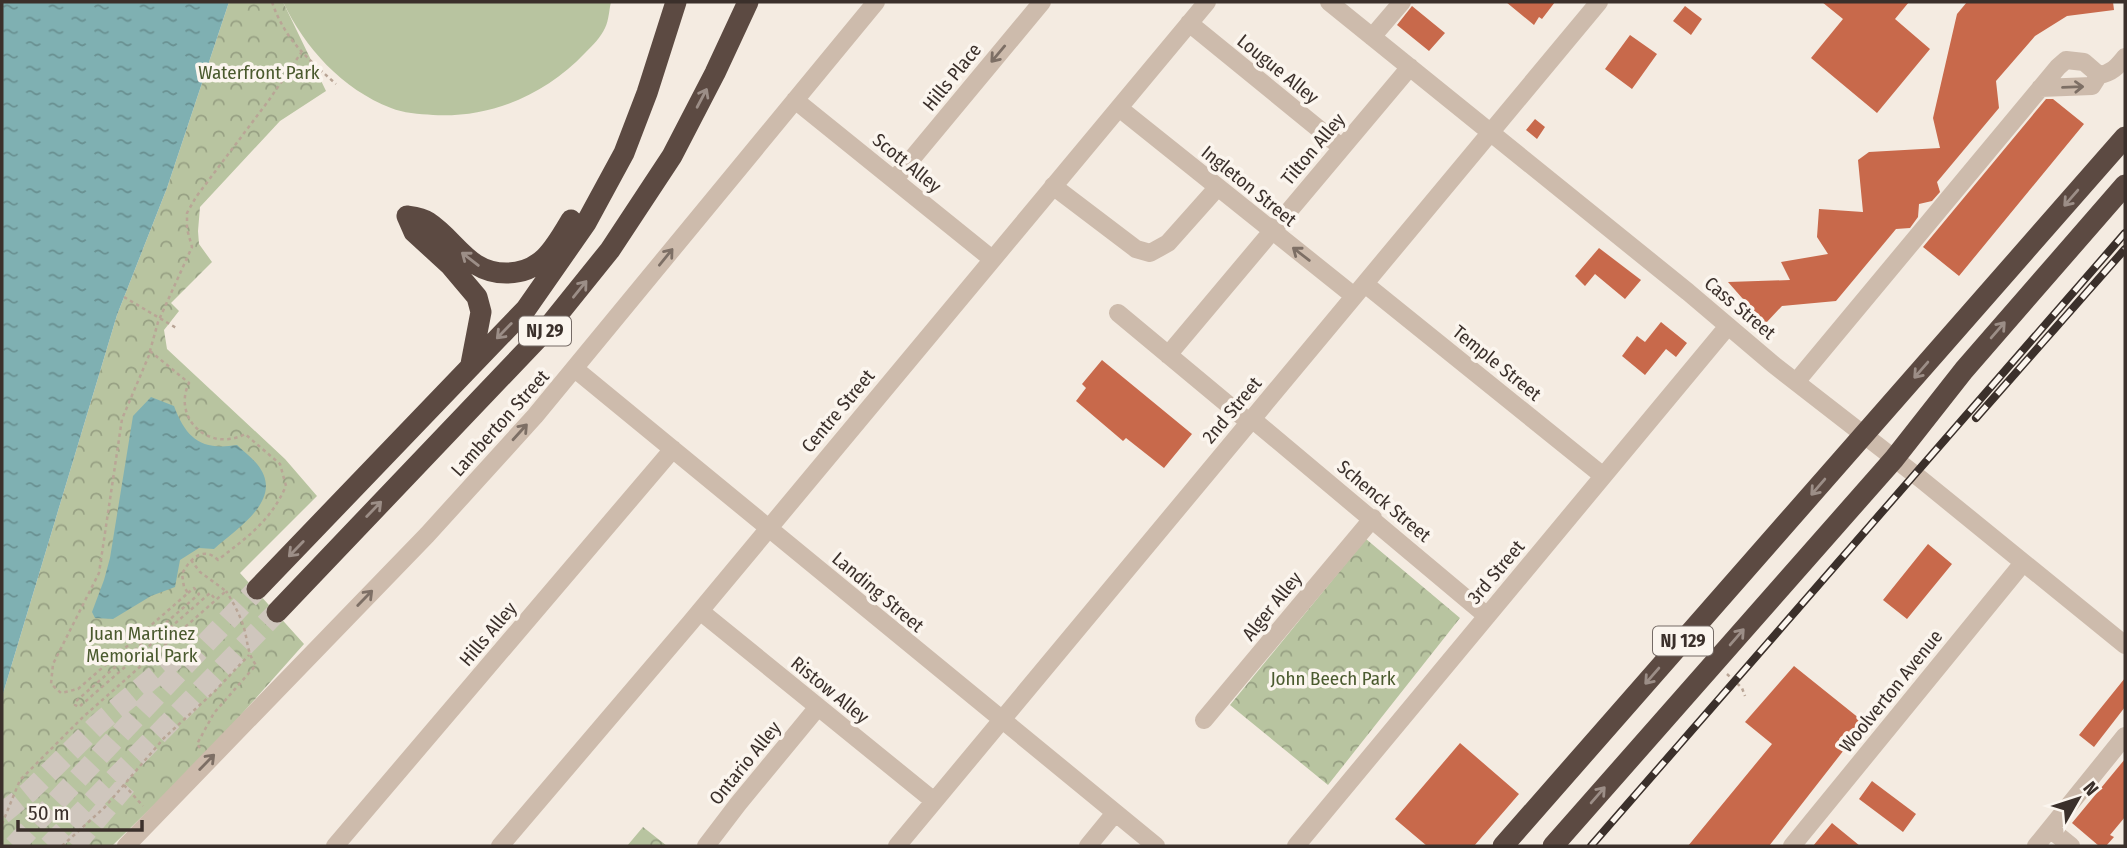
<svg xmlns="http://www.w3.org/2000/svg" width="2127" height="848" viewBox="0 0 2127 848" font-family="'Fira Sans Condensed',sans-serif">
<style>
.green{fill:#b8c4a0}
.park{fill:url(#park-crowns)}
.water{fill:url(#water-ripples)}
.building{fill:#c8694b}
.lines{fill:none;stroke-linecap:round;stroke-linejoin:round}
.highway-tunnel{stroke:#cfc6bd;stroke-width:21;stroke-dasharray:21 10;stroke-linecap:butt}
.path{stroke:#b9a596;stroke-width:2.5;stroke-dasharray:3.5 3.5;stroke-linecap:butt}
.minor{stroke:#cdbbac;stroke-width:18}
.highway{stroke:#5c4a42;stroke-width:21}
.rail-casing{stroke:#3b302b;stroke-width:8}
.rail{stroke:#fbf5ee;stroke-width:5;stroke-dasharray:16;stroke-linecap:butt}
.oneway{stroke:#7d6f65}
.oneway2{stroke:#9c8e87}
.labels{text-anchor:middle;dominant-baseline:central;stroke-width:7;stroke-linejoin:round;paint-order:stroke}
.shield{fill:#fbf5ee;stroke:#756b66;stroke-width:2}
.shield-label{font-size:18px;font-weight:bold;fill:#3b302b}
.street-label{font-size:19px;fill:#3b302b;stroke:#fbf5ee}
.park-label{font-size:19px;fill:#4a5a2e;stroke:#fbf5ee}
</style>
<defs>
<pattern id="park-crowns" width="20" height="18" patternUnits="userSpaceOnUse" patternTransform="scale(1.75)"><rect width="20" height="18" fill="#b8c4a0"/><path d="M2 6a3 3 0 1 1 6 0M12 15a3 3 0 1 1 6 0" fill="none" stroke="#97a083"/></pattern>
<pattern id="water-ripples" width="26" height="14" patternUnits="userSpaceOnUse" patternTransform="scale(1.75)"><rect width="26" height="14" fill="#7fb0b2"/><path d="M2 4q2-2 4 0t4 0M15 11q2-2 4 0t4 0" fill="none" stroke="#699091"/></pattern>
</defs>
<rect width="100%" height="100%" fill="#f4ebe1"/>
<path class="green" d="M283 2H611C609 10 609 20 605 28 601 37 593 45 585 53 545 95 491 118 433 115 419 114 403 113 391 108 342 89 305 48 283 2Z"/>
<path class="park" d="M229 2H283L326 91 280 121 200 207 198 231 199 244 212 262 171 303 179 311 164 330 167 349 285 459 317 496 240 573 304 644 207 753 112 846H2V697L117 315 167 188Z
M1366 539 1460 618 1328 785 1230 705Z
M643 827 667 846H627Z"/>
<path class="water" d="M2 2H229L167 188 117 315 2 697Z
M151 397 174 406C186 438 201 451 237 445 243 451 251 457 257 464 286 499 237 528 214 549L199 548 180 560 175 587 151 596 113 619 95 618 92 612 104 580 110 558 133 416Z"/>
<path class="building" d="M1506 2H1555L1542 19 1539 17 1534 25Z
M1822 2H1909L1895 19 1930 49 1877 113 1811 58 1843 19Z
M1967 2H2113L2114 10 2067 16 2035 36 1996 81 1999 108 1937 182 1940 192 1932 201 1919 204 1918 217 1910 228 1896 229 1836 301 1782 306 1765 324 1728 282 1790 280 1781 262 1828 254 1817 237 1819 209 1863 212 1858 160 1869 152 1940 148 1933 118 1957 14Z
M1412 6 1445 33 1429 51 1397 25Z
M1685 6 1702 19 1691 35 1673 21Z
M1630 35 1657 54 1632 89 1605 69Z
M2046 99H2053L2084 124 1959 276 1923 247Z
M1535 119 1545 127 1537 139 1526 130Z
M1599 248 1641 280 1625 299 1595 274 1585 286 1575 276Z
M1661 322 1687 343 1676 357 1666 349 1645 375 1622 356 1637 336 1645 342Z
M1102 360 1192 434 1164 468 1126 438 1123 441 1076 401 1086 388 1082 384Z
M1928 544 1952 564 1907 619 1883 600Z
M1794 666 1865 723 1769 846H1688L1772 744 1745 722Z
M2125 678V707L2094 747 2079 735Z
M1460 743 1519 794 1474 846H1427L1395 819Z
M2125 759V817L2110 835 2114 837 2106 846H2099L2072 823Z
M1872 781 1916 814 1903 832 1859 799Z
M1832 823 1860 846H1813Z"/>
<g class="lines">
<path class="highway-tunnel" d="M2 814 29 792 97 725 175 659
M14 846 257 589
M49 846 277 612
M74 846 126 785"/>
<path class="path" d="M272 2C285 40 307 58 336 84
M124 297 178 329
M150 351 189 383C172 418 209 453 245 434L280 464 286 486C270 522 247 537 218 560 203 545 189 560 182 574L184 587 188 593 78 689 61 693 51 684 53 664 99 573 122 419 150 353V351L158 322 192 247 187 229V213L196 197 269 100 301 53
M188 593 194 588 199 594 75 702V705L79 707 210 593 216 600
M1727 674 1742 688 1745 696
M200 748 197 744 214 713 256 665C247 653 248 642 244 628 240 615 233 602 226 591
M124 785 143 806
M2 824 20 780 83 717 226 591 200 572 191 560
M62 846 105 807 164 738 215 691 249 655"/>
<path class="minor" d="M1329 2 1688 292 1774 365 1922 480 2125 645
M1189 23 1341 147
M1372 37 1402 2
M2040 88 2092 86 2099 75C2112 73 2117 67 2125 57
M795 100 992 259
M1119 108 1354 296
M895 179 1042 2
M1053 186 1136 249 1150 253 1168 243 1217 188
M1365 284 1602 475
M1118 313 1249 422
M1168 355 1410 67
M575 369 1156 846
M1796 382 2058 67 2066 60 2084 62 2099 75
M1252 419 1487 616
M700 611 934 801
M1204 720 1373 518
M2050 829 2071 846
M126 846 427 535 535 416 876 2
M335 846 673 449
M500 846 690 623 1207 2
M706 846 738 804 818 707
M897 846 1599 2
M1088 846 1115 813
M1296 846 1728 326
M1792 846 2023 563
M2036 846 2125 736"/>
<path class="highway" d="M407 216C414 217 422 218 428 222 457 241 468 274 508 273 542 272 555 247 571 220
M407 216 414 232 450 265 477 297 481 312 471 364
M257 589 526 309 586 223 624 153 647 93 676 2
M277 612 544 332 610 250 672 156 715 73 748 2
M1503 846 2125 137
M1553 846 1894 459 1964 370 2125 185"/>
<g class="rail-casing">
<path id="rail" d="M1976 418 2125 249
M1591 846 2125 233"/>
</g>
<use href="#rail" class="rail"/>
</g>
<defs><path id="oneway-shaft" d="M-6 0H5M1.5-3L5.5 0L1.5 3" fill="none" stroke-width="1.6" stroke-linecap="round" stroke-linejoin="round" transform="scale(1.75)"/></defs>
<g class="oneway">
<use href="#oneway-shaft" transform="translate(998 54) rotate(130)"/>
<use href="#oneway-shaft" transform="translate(2073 87) rotate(-2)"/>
<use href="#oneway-shaft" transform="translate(1301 254) rotate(-142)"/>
<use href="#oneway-shaft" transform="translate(666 257) rotate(-51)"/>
<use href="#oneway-shaft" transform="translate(520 432) rotate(-48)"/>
<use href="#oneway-shaft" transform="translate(365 598) rotate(-46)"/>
<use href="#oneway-shaft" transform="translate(207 762) rotate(-46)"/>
</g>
<g class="oneway2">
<use href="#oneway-shaft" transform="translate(702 98) rotate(-62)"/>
<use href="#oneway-shaft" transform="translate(2071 198) rotate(131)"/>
<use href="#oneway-shaft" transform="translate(470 259) rotate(-142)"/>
<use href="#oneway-shaft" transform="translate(580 289) rotate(-51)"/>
<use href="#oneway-shaft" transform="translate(1998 330) rotate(-49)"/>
<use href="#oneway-shaft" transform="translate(504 331) rotate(134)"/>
<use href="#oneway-shaft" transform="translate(1921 370) rotate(131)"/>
<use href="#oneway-shaft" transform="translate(1818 487) rotate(131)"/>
<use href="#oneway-shaft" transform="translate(374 509) rotate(-46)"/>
<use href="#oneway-shaft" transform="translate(296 549) rotate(134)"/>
<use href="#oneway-shaft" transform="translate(1737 637) rotate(-49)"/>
<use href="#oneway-shaft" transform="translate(1652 676) rotate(131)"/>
<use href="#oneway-shaft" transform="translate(1598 795) rotate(-49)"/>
</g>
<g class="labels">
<g class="shield">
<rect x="519" y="316.5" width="52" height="29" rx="5"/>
<rect x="1653" y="626.5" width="60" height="29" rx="5"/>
</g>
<g class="shield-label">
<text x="545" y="331">NJ 29</text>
<text x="1683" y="641">NJ 129</text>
</g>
<g class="street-label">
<text transform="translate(1278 69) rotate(39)">Lougue Alley</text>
<text transform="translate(952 77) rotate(-51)">Hills Place</text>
<text transform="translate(1313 149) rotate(-50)">Tilton Alley</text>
<text transform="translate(907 163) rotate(39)">Scott Alley</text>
<text transform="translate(1249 186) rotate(39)">Ingleton Street</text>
<text transform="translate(1740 308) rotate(40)">Cass Street</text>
<text transform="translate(1497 363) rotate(39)">Temple Street</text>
<text transform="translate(1232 410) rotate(-50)">2nd Street</text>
<text transform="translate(838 411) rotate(-50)">Centre Street</text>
<text transform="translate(500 423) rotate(-48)">Lamberton Street</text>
<text transform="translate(1384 501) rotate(40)">Schenck Street</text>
<text transform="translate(1496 572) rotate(-50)">3rd Street</text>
<text transform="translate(878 592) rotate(40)">Landing Street</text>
<text transform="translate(1272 606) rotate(-51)">Alger Alley</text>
<text transform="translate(488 634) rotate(-50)">Hills Alley</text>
<text transform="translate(830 690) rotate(39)">Ristow Alley</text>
<text transform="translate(1891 691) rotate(-51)">Woolverton Avenue</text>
<text transform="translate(745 763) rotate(-51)">Ontario Alley</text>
</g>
<g class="park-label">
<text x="259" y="72">Waterfront Park</text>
<text x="142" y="633">Juan Martinez<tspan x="142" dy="22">Memorial Park</tspan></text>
<text x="1333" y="678">John Beech Park</text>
</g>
</g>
<rect width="2127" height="848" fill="none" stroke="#3b302b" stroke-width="7"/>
<g transform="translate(2078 799) rotate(51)" stroke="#fbf5ee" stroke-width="5" paint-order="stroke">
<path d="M0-5L12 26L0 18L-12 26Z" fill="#3b302b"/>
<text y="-10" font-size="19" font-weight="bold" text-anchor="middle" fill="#3b302b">N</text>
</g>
<path d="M18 820v10h124v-10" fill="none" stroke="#3b302b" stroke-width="3.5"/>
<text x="28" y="820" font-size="21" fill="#3b302b" stroke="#fbf5ee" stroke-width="5" paint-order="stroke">50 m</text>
</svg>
